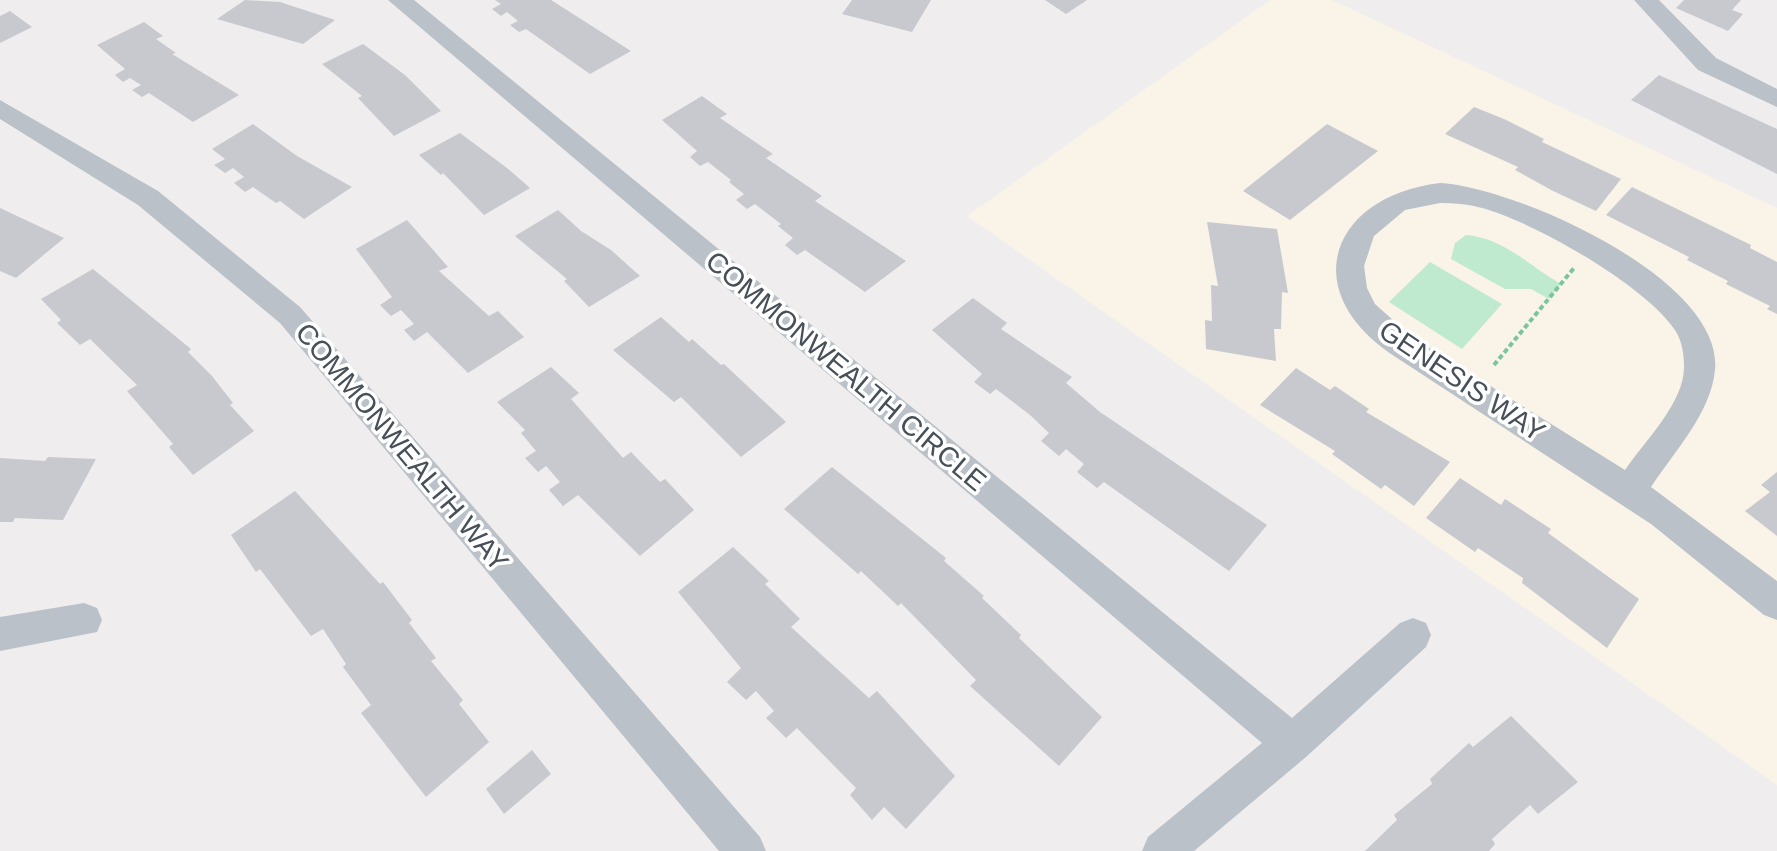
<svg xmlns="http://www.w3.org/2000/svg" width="1777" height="851" viewBox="0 0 1777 851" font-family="Arial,sans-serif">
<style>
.commercial{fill:#f9f4e7}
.green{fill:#bfeacf}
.building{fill:#c7c9cf}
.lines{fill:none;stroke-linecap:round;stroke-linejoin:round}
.path{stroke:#7bc49f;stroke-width:4;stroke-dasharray:5 3;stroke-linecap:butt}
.minor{fill:#bac1c8;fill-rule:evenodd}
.labels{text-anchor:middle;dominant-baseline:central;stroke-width:7;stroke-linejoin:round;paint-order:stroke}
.street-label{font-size:28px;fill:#475058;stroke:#fff}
</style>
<rect width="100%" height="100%" fill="#efeded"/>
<path class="commercial" d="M1270 0H1332L1777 208V785L967 216Z"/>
<path class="green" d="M1466 235C1507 239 1528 266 1561 284L1549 299 1531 289H1505L1451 259 1455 243Z
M1430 262 1502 304 1462 349 1389 302Z"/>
<path class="building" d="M245 0 280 2 335 20 303 44 217 19Z
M495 0H551L631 51 590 74 526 29 519 32 510 25 518 21 507 12 501 16 492 9 501 4Z
M852 0H931L912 32 842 14Z
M1045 0H1087L1066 14Z
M1684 0H1741L1732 10 1743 14 1728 31 1676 8Z
M10 11 32 27 0 43V16Z
M144 22 163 36 156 39 176 53 172 54 239 95 193 122 149 93 142 97 132 90 141 85 130 78 123 82 115 75 125 69 97 45Z
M363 44 405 75 441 111 394 136 358 98 362 96 322 64Z
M1659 75 1777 129V174L1631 100Z
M702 96 727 114 720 118 773 154 766 158 822 196 815 201 906 261 865 292 805 250 797 255 785 245 793 238 778 226 781 224 755 204 747 209 736 200 744 194 729 182 731 180 708 162 700 166 690 157 697 151 662 120Z
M1474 107 1504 119 1544 139 1542 142 1621 179 1596 211 1553 191 1515 170 1518 167 1445 134Z
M253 124 297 156 352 187 304 219 280 201 276 203 253 187 245 192 234 183 244 177 233 168 225 173 214 165 225 159 212 149Z
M1327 124 1378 151 1290 220 1243 191Z
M460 133 507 168 530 188 484 215 443 173 441 175 419 155Z
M1632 187 1751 245 1750 248 1777 262V314L1767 309 1770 306 1726 284 1728 281 1687 260 1689 257 1606 215Z
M0 208 64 238 16 278 0 271Z
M558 210 581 231 611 250 640 276 589 307 564 281 567 279 515 236Z
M407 220 448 267 439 271 489 316 498 311 524 337 468 373 427 332 414 341 404 330 414 324 401 310 391 316 380 305 392 297 356 249Z
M1207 222 1277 229 1288 293 1282 292 1281 329H1274L1276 361 1206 349 1205 320 1212 321 1211 285 1218 286Z
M93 269 191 349 188 352 212 376 233 403 230 405 254 431 193 475 169 447 173 444 127 391 137 385 90 339 80 345 57 323 61 320 41 299Z
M973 298 1007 323 1001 329 1072 377 1066 383 1100 412 1267 525 1229 571 1104 482 1097 488 1077 472 1084 464 1066 449 1059 456 1041 441 1049 433 1030 415 996 389 990 394 974 382 982 374 932 330Z
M661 317 689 342 692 339 721 365 724 364 786 422 741 457 681 397 674 402 613 350Z
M551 367 579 393 571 399 623 458 631 452 660 482 665 479 694 510 640 556 578 495 563 506 549 490 560 482 546 466 538 472 525 458 536 451 521 433 525 430 497 402Z
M1296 368 1330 390 1335 386 1369 409 1366 412 1450 462 1414 506 1385 485 1381 489 1332 454 1335 451 1260 405Z
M48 457 96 459 63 520 15 518 13 522H0V458L45 461Z
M832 467 946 558 944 561 984 596 982 598 1021 635 1019 638 1102 717 1059 766 970 686 976 680 901 603 898 606 861 571 858 574 784 509Z
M1777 472V536L1745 511 1770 492 1761 485Z
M1460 478 1501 505 1505 499 1551 529 1548 533 1639 599 1607 648 1522 583 1523 578 1478 548 1475 552 1426 518Z
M295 491 380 584 383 582 412 620 409 623 436 658 431 661 463 700 459 704 489 742 426 797 361 713 371 705 343 667 346 664 323 629 311 636 260 569 256 572 231 535Z
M733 547 769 581 765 584 800 619 791 627 869 698 877 691 955 776 906 829 884 807 872 820 850 795 856 788 797 728 786 738 766 718 774 711 756 691 746 700 727 682 741 668 678 592Z
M1511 716 1578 782 1538 814 1530 805 1492 839 1495 844 1489 851H1365L1397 820 1394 815 1432 784 1430 779 1469 743 1473 747Z
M532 750 551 774 504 814 486 789Z"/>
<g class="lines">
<path class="path" d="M1494 365 1574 268"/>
<path class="minor" d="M388 0H414L1292 718 1400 623 1413 618 1426 623 1431 635 1426 647 1306 757 1194 851H1142L1148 837 1262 743Z
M1634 0H1659L1716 58 1777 89V107L1698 70Z
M0 100 158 191 300 307 760 837 766 851H719L280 323 138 205 0 119Z
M1440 183C1515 187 1724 279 1715 370 1711 413 1674 452 1651 487L1777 581V620L1764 615 1651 524 1391 354C1296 289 1332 196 1440 183ZM1440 203C1454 203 1468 204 1482 208 1534 222 1640 283 1672 326 1681 337 1684 351 1684 366 1685 402 1645 441 1625 470L1412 337 1375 304 1367 288 1364 266 1374 236 1405 210Z
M84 603 97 608 102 620 97 632 0 651V617Z"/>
</g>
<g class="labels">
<g class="street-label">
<text transform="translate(846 371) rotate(40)">COMMONWEALTH CIRCLE</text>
<text transform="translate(1462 381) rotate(34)">GENESIS WAY</text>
<text transform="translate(402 447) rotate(50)">COMMONWEALTH WAY</text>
</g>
</g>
</svg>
